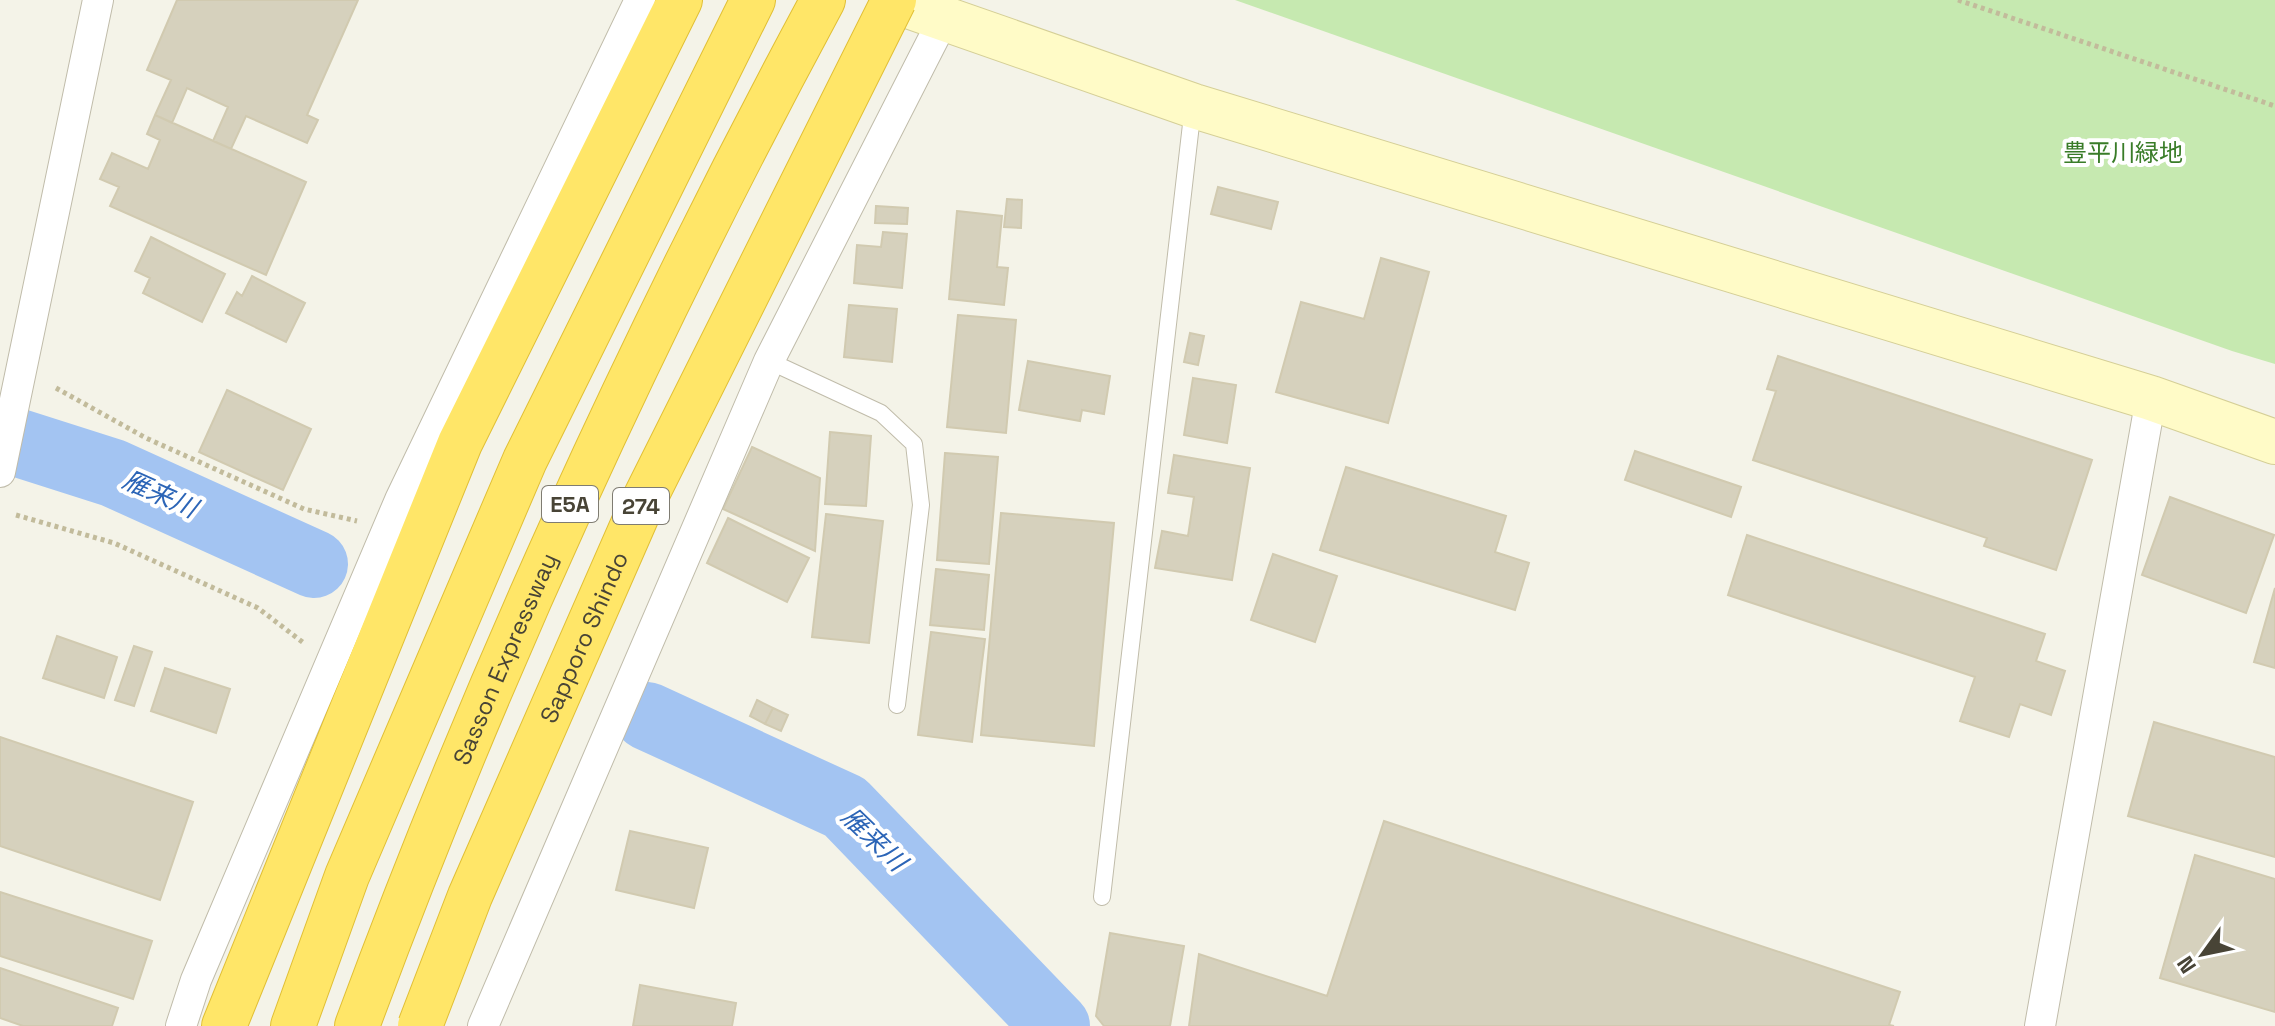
<svg xmlns="http://www.w3.org/2000/svg" width="2275" height="1026" viewBox="0 0 2275 1026" font-family="'Space Grotesk','Noto Sans JP',sans-serif">
<style>
.green{fill:#c6e9b0}
.lines{fill:none;stroke-linecap:round;stroke-linejoin:round}
.river{stroke:#a3c4f2;stroke-width:68}
.building{fill:#d6d1bd;stroke:#d1cab0;stroke-width:2}
.lane-casing{stroke:#c0bcaa;stroke-width:18}
.street-casing{stroke:#c0bcaa;stroke-width:32}
.secondary-casing{stroke:#d5cf97;stroke-width:46}
.highway-casing{stroke:#e1bf35;stroke-width:46}
.path{stroke:#c2bb9b;stroke-width:5;stroke-dasharray:4 4;stroke-linecap:butt}
.lane{stroke:#fff;stroke-width:16}
.street{stroke:#fff;stroke-width:30}
.secondary{stroke:#fffbc7;stroke-width:44}
.highway{stroke:#ffe668;stroke-width:44}
.highway-bridge-casing{stroke:#e1bf35;stroke-width:46;stroke-linecap:butt}
.highway-bridge{stroke:#ffe668;stroke-width:44}
.labels{text-anchor:middle;dominant-baseline:central;stroke-width:8;stroke-linejoin:round;paint-order:stroke}
.shield{fill:#fff;stroke:#7f7c72;stroke-width:2}
.shield-label{font-size:22px;font-weight:bold;fill:#484436}
.park-label{font-size:24px;fill:#397c28;stroke:#fff}
.street-label{font-size:24px;fill:#484436;stroke:#fff}
.water-label{font-size:26px;font-style:italic;fill:#2c65b7;stroke:#fff}
</style>
<rect width="100%" height="100%" fill="#f4f3e8"/>
<path class="green" d="M1235 0H2275V364L2232 351Z"/>
<g class="lines">
<path class="river" d="M0 437 113 473 314 564
M647 716 845 807 1056 1026"/>
</g>
<path class="building" d="M177 0H358L307 115 318 120 307 143 246 116 231 149 213 141 228 107 187 88 172 123 155 115 171 80 147 70Z
M155 115 306 182 266 275 110 206 119 187 100 179 112 153 148 169 160 140 147 134Z
M1218 187 1278 202 1271 229 1211 214Z
M1007 199 1022 200 1021 228 1004 227Z
M876 206 908 208 907 224 875 223Z
M957 211 1002 216 997 267 1008 268 1004 305 949 299Z
M883 232 907 234 902 288 854 283 857 245 881 247Z
M151 237 225 274 202 322 143 293 150 278 135 271Z
M1381 258 1429 272 1388 423 1276 392 1301 302 1364 319Z
M252 276 305 303 286 342 226 313 237 292 242 296Z
M849 305 897 309 892 362 844 357Z
M958 315 1016 320 1006 433 947 427Z
M1190 333 1204 336 1198 365 1184 362Z
M1778 356 2092 460 2056 570 1984 546 1987 538 1753 460 1776 391 1767 389Z
M1028 361 1110 376 1104 414 1082 410 1080 421 1019 410Z
M1193 378 1236 385 1227 443 1184 435Z
M227 390 311 429 283 490 199 452Z
M830 432 871 436 866 506 825 504Z
M752 447 820 478 815 551 723 509Z
M1635 451 1741 487 1731 517 1625 480Z
M945 453 998 457 989 564 937 560Z
M1174 455 1250 468 1232 580 1155 568 1162 531 1188 536 1194 497 1168 493Z
M1346 467 1506 516 1495 552 1529 563 1515 610 1320 550Z
M2170 497 2274 535 2246 613 2142 575Z
M1001 513 1114 523 1094 746 981 735Z
M826 514 883 521 869 643 812 637Z
M728 518 809 558 787 602 707 563Z
M1747 535 2045 634 2036 661 2065 671 2051 715 2020 704 2009 737 1960 721 1975 677 1728 595Z
M1273 554 1337 576 1315 642 1251 620Z
M936 569 989 575 984 630 930 625Z
M2275 588V668L2254 662Z
M931 632 985 639 972 742 918 735Z
M57 636 117 657 104 698 43 678Z
M134 646 152 652 134 706 115 700Z
M165 668 230 689 216 733 151 711Z
M757 700 773 708 765 724 750 716Z
M773 708 788 715 781 731 765 724Z
M2154 722 2275 757V857L2128 816Z
M0 737 193 802 160 900 0 846Z
M1384 821 1900 992 1889 1025 1894 1026H1189L1199 954 1327 996Z
M630 831 708 848 694 908 616 890Z
M2195 855 2275 879V1012L2160 978Z
M0 892 152 941 133 999 0 956Z
M1110 933 1184 946 1170 1026H1104L1096 1016Z
M0 968 118 1008 112 1026H23L0 1018Z
M640 985 736 1003 732 1026H633Z"/>
<g class="lines">
<g class="lane-casing">
<path id="lane" d="M769 361 881 413 914 444 921 505 897 705
M1102 897 1193 107"/>
</g>
<g class="street-casing">
<path id="street" d="M0 472 98 0
M181 1026 196 980 400 500 640 0
M483 1026 769 361 944 18
M2040 1026 2151 398"/>
</g>
<g class="secondary-casing">
<path id="secondary" d="M891 0 1194 106 2151 398 2275 442"/>
</g>
<g class="highway-casing">
<g id="highway">
<path d="M224 1026 460 443 680 0"/>
<path d="M293 1026 347 876 525 460 753 0"/>
<path id="s1" d="M357 1026C488 671 644 332 823 0"/>
</g>
</g>
<path class="path" d="M1958 0 2275 106
M56 388 146 438 304 509 357 521
M16 515 114 543 258 608 305 644"/>
<use href="#lane" class="lane"/>
<use href="#street" class="street"/>
<use href="#secondary" class="secondary"/>
<use href="#highway" class="highway"/>
<g class="highway-bridge-casing">
<g id="highway-bridge">
<path id="s2" d="M420 1026 470 896 641 506 894 0"/>
</g>
</g>
<use href="#highway-bridge" class="highway-bridge"/>
</g>
<g class="labels">
<g class="shield">
<rect x="542" y="486" width="56" height="36" rx="6"/>
<rect x="613" y="488" width="56" height="36" rx="6"/>
</g>
<g class="shield-label">
<text x="570" y="504">E5A</text>
<text x="641" y="506">274</text>
</g>
<g class="park-label">
<text x="2123" y="152">豊平川緑地</text>
</g>
<g class="street-label">
<text stroke="none"><textPath href="#s2" startOffset="422">Sapporo Shindo</textPath></text>
<text stroke="none"><textPath href="#s1" startOffset="396">Sasson Expressway</textPath></text>
</g>
<g class="water-label">
<text transform="translate(160 494) rotate(24)">雁来川</text>
<text transform="translate(874 839) rotate(44)">雁来川</text>
</g>
</g>
<g transform="translate(2203 954) rotate(237)" stroke="#ffffff" stroke-width="6" paint-order="stroke">
<path d="M0-6L14 30L0 20L-14 30Z" fill="#484436"/>
<text y="-12" font-size="22" font-weight="bold" text-anchor="middle" fill="#484436">N</text>
</g>
</svg>
